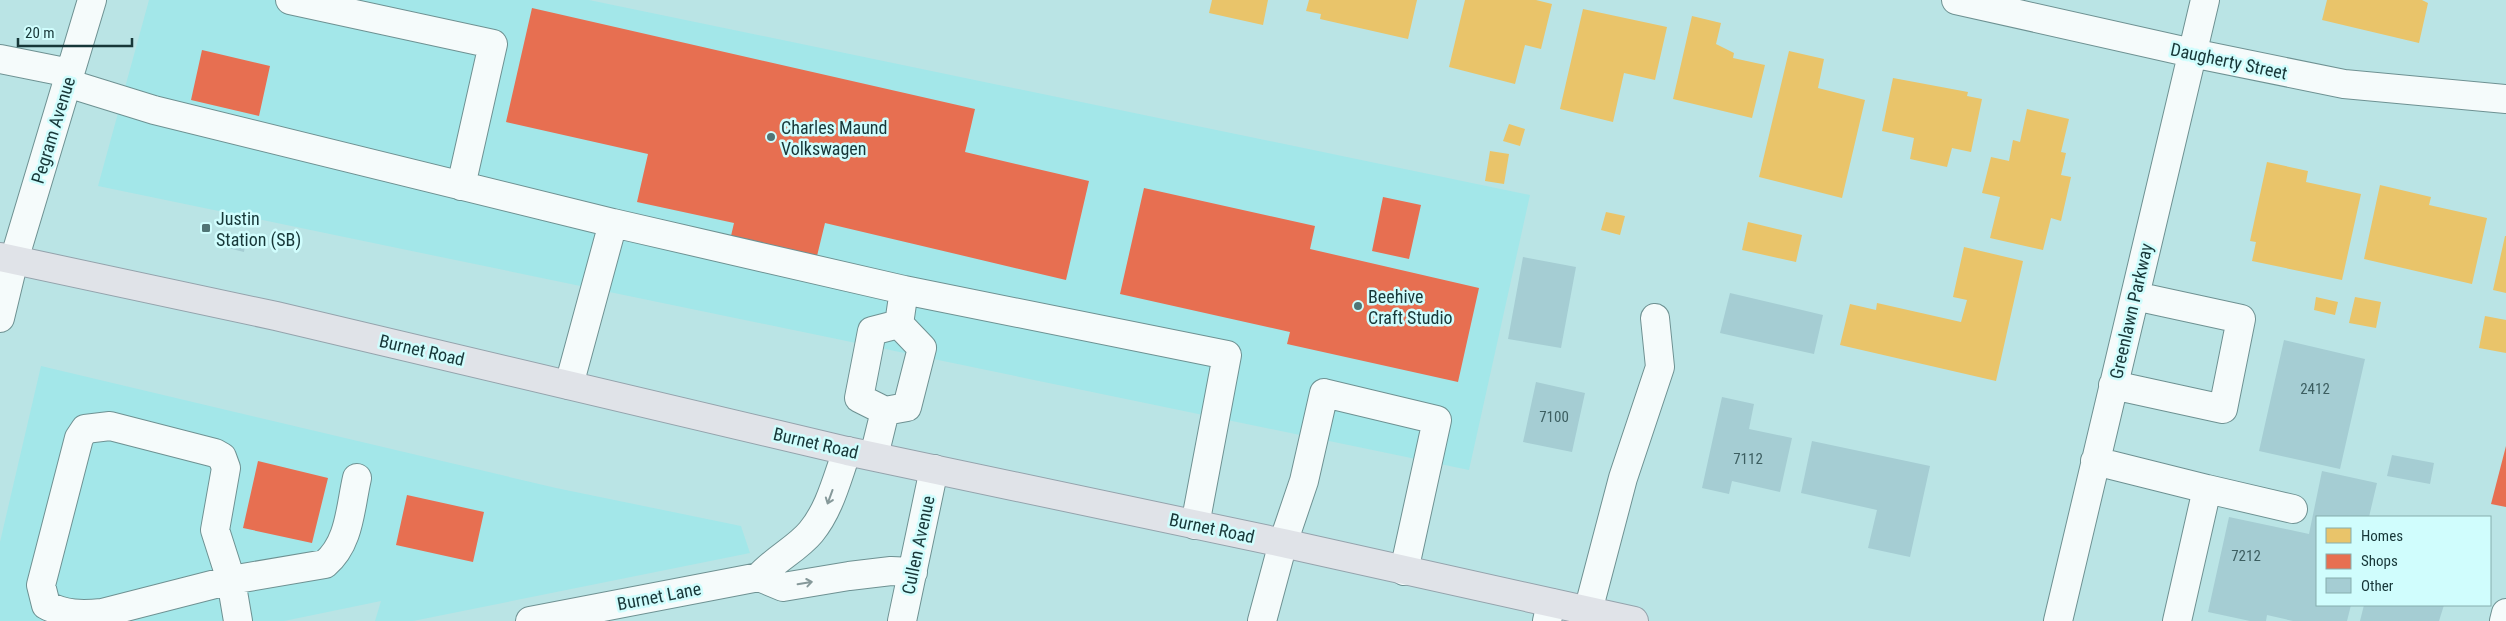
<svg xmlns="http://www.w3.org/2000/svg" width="2506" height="621" viewBox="0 0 2506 621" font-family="'Roboto Condensed',sans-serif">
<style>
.built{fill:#a3e7e9}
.homes{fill:#e9c46a}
.shops{fill:#e76f51}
.building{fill:#a5cdd3}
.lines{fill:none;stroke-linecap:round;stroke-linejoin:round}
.minor-casing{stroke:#6e9192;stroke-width:30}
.major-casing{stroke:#94a3ac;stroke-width:30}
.minor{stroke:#f5fbfb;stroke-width:28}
.major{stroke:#e0e3e8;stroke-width:28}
.oneway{stroke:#86999a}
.poi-dot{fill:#507475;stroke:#d0fdfd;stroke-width:2}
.labels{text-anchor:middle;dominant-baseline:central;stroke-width:5;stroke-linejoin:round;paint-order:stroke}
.number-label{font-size:15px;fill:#3c5e60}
.street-label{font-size:18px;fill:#173738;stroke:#d0fdfd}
.poi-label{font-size:18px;fill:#173738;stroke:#d0fdfd;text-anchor:start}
</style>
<rect width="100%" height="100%" fill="#bae4e5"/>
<path class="built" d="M149 0H589L1530 195 1469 470 98 186Z
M41 366 556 488 741 526 750 553 413 621H375L381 601 284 621H0V542Z"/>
<path class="homes" d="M1212 0H1268L1263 25 1209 13Z
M1309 0H1417L1408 39 1320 19 1321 14 1306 11Z
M1465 0H1536L1552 4 1541 49 1525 45 1515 84 1449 67Z
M2327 0H2422L2428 3 2419 43 2322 20Z
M1583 9 1667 27 1655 80 1624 73 1613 122 1560 109Z
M1692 16 1721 23 1716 44 1734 53 1733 58 1765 65 1752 118 1673 99Z
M1789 51 1824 59 1818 88 1865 100 1842 198 1759 177Z
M1893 78 1968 92 1967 96 1982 99 1971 152 1952 148 1947 167 1910 159 1914 138 1882 131Z
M2027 109 2069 119 2061 152 2066 153 2061 175 2071 177 2061 221 2051 218 2043 250 1990 238 2000 197 1982 193 1991 157 2009 161 2013 140 2020 142Z
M1509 124 1525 129 1520 146 1503 141Z
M1490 151 1509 154 1504 184 1485 181Z
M2267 162 2308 171 2306 182 2361 194 2342 280 2252 261 2256 242 2250 241Z
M2380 185 2431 197 2429 205 2487 218 2472 284 2364 259Z
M1606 212 1625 216 1620 235 1601 230Z
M1748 222 1802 235 1796 262 1742 250Z
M2505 236H2506V293L2493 290Z
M1964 247 2023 261 1996 381 1840 345 1850 304 1876 310 1877 303 1961 322 1967 300 1953 297Z
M2316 297 2338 302 2335 315 2314 310Z
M2355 297 2381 302 2376 328 2349 323Z
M2485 316 2506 320V353L2479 348Z"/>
<path class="shops" d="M532 8 975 109 965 152 1089 181 1066 280 825 223 817 256 731 236 734 223 637 202 648 154 506 122Z
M202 50 270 66 259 116 191 100Z
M1144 188 1315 226 1310 249 1479 288 1458 382 1287 344 1290 332 1120 294Z
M1383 197 1421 205 1409 259 1372 251Z
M2506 446V507L2491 504Z
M258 461 328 478 312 543 243 528Z
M407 495 484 512 473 562 396 545Z"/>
<path class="building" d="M223 234 246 239 244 252 220 246Z
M1523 257 1576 267 1561 348 1508 339Z
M1730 293 1823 315 1814 354 1720 333Z
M2284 340 2365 359 2340 469 2259 451Z
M1536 382 1585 393 1572 452 1523 442Z
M1722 397 1754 404 1749 429 1792 438 1780 492 1732 481 1729 494 1702 488Z
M1812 441 1930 466 1910 557 1868 548 1877 510 1801 493Z
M2392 455 2434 463 2430 484 2387 476Z
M2322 471 2377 483 2369 517H2317V605H2351L2347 621H2293L2267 615 2266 621H2250L2208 612 2229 517 2309 534Z
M2364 605H2444L2439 621H2360Z"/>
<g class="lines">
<g class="minor-casing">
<path id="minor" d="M290 0 493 44 461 186
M1956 0 2192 53 2344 84 2506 99
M0 59 70 73
M67 83 154 110 613 223 569 385
M613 223 904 290 899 324
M904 290 1227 355 1195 525
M0 318 14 260 92 0
M899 324 922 348 907 407 885 411 859 398 872 331Z
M2113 385 2223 409 2241 319 2135 296
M874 456 885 411
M2095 461 2207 489 2177 621
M2207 489 2293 509
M759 577C775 559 797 549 811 532 830 509 837 478 847 451
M1588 611 1623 478 1660 367 1655 318
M238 621 231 580 215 530 226 468 222 457 215 453 110 426 85 429 79 438 41 585 46 605C65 615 82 615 102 613L231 580 325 564C350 543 350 508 357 478
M530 621 759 577 783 587 849 576 891 571 913 572
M902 621 934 469
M1262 621 1283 543 1304 481 1324 393 1437 420 1404 571
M1547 621 1551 603
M2058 621 2205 0
M2504 621 2506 613"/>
</g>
<g class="major-casing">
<path id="major" d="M0 257 276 316 847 451 1283 543 1634 621"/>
</g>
<use href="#minor" class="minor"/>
<use href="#major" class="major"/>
</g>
<defs><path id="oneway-shaft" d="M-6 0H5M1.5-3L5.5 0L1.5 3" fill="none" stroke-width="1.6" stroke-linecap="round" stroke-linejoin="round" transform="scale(1.25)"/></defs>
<g class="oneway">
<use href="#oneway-shaft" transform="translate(830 497) rotate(110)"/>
<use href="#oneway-shaft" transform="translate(805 583) rotate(-9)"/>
</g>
<g class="poi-dot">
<circle cx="771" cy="137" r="5"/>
<rect x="201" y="223" width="10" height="10" rx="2.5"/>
<circle cx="1358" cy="306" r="5"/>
</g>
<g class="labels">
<g class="number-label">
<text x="2315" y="389">2412</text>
<text x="1554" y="417">7100</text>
<text x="1748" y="459">7112</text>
<text x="2246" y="556">7212</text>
</g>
<g class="street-label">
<text transform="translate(2229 61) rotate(12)">Daugherty Street</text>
<text transform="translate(53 130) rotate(-73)">Pegram Avenue</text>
<text transform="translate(2131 311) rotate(-77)">Greenlawn Parkway</text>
<text transform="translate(422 350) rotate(13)">Burnet Road</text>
<text transform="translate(816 443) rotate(13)">Burnet Road</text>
<text transform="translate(1212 528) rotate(12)">Burnet Road</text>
<text transform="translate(918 545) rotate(-78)">Cullen Avenue</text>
<text transform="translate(659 596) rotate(-11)">Burnet Lane</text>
</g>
<g class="poi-label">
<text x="781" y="127">Charles Maund<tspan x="781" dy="21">Volkswagen</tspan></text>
<text x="216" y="218">Justin<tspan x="216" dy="21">Station (SB)</tspan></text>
<text x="1368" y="296">Beehive<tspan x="1368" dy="21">Craft Studio</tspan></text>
</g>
</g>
<rect x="2316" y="516" width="175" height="90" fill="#d0fdfd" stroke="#86aeae"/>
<rect x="2326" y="528" width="25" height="15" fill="#e9c46a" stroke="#86aeae"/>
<text x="2361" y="541" font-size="15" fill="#173738">Homes</text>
<rect x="2326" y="554" width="25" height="15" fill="#e76f51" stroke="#86aeae"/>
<text x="2361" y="566" font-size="15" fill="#173738">Shops</text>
<rect x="2326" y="578" width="25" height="15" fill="#a5cdd3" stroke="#86aeae"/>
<text x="2361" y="591" font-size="15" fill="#173738">Other</text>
<path d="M18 38v8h114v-8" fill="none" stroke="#173738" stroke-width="2.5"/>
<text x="25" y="38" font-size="15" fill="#173738" stroke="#d0fdfd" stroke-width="4" paint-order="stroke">20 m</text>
</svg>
